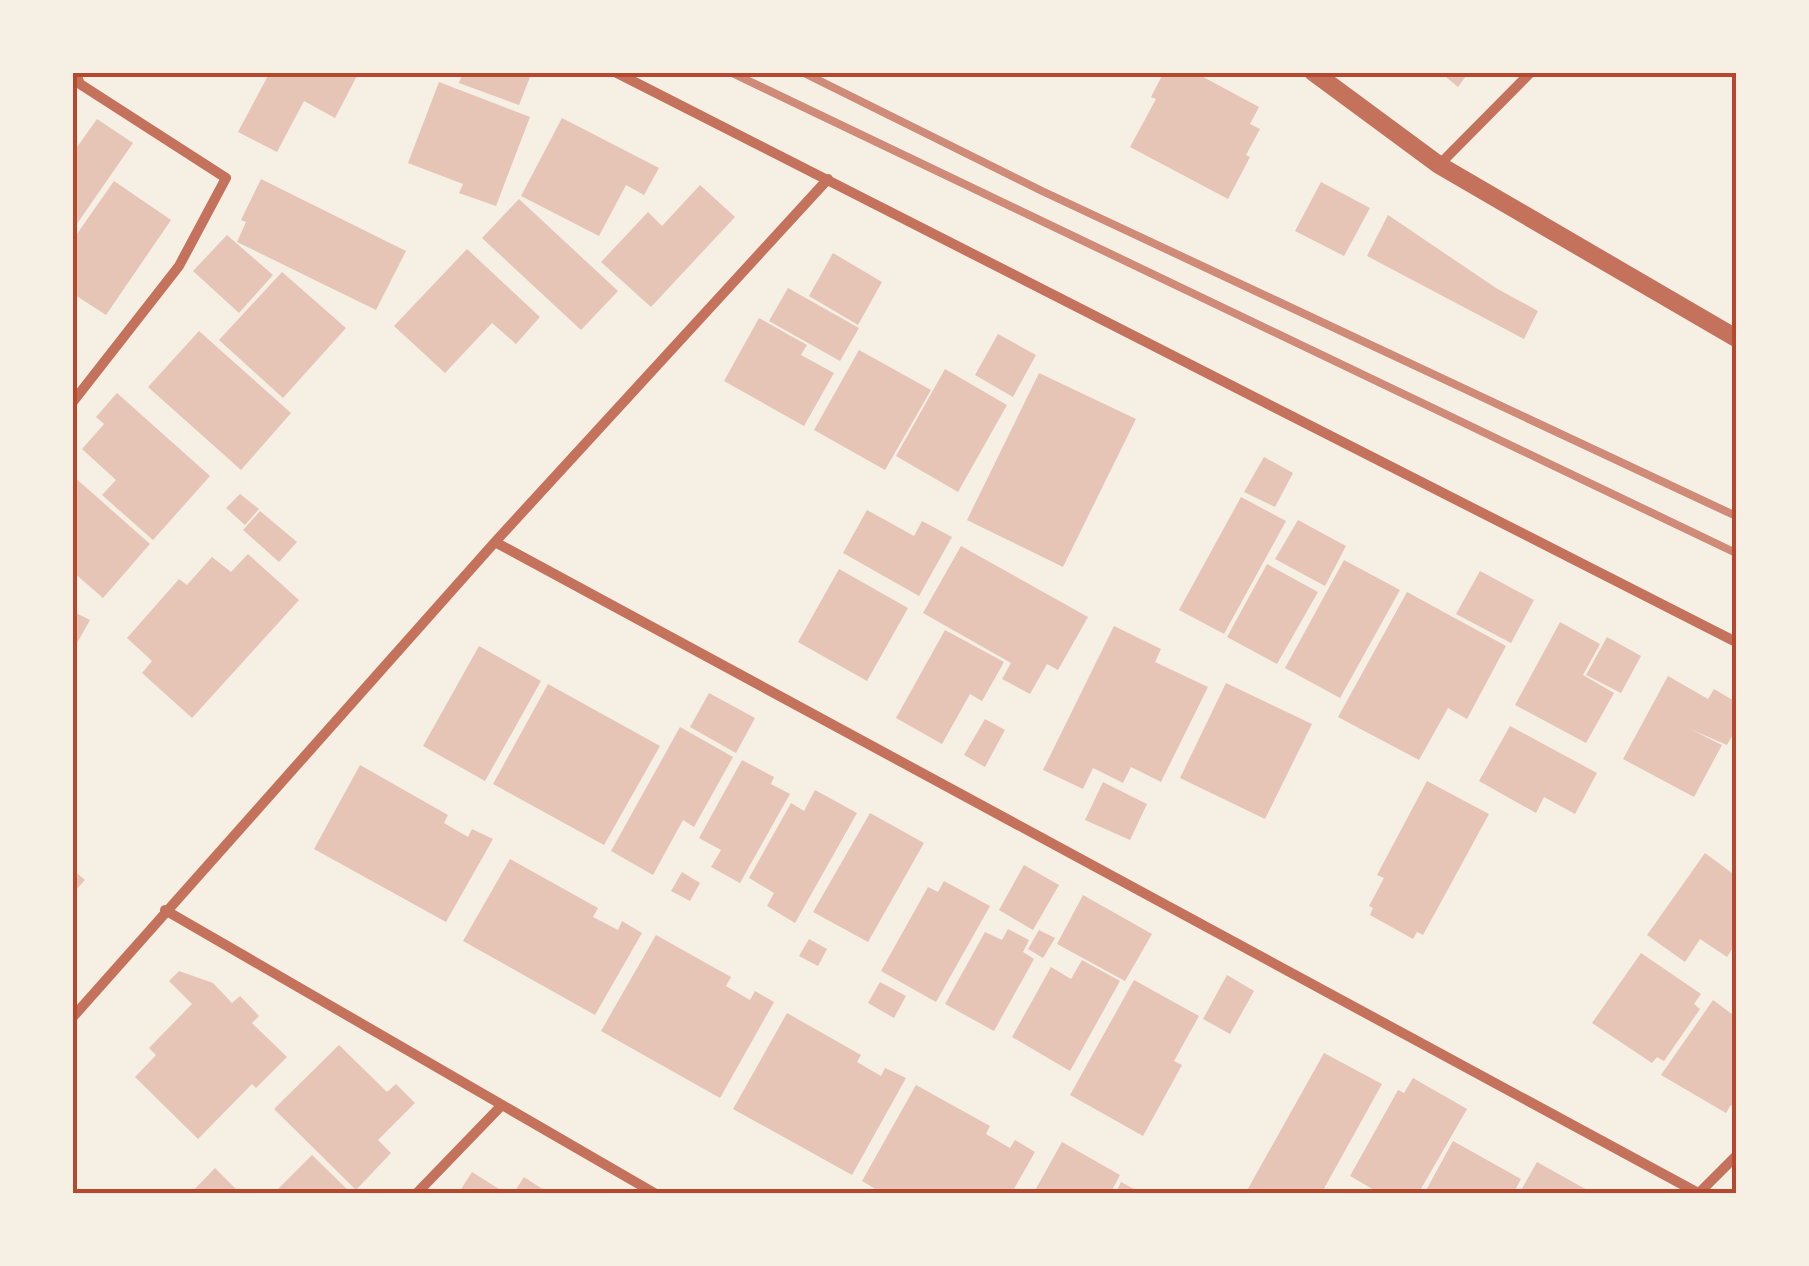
<svg xmlns="http://www.w3.org/2000/svg" width="1809" height="1266" viewBox="0 0 1809 1266" font-family="Lato,sans-serif">
<style>
.building{fill:#e6c5b7}
.lines{fill:none;stroke-linecap:round;stroke-linejoin:round}
.minor{stroke:#c5725c;stroke-width:10}
.tertiary{stroke:#c5725c;stroke-width:18}
.rail{stroke:#cf8b77;stroke-width:8}
.neatline{fill:none;stroke:#b5482f;stroke-width:4}
</style>
<rect width="100%" height="100%" fill="#f6efe4"/>
<path class="building" d="M270 72H359L335 118 304 101 277 152 238 132Z
M463 72H532L519 105 459 83Z
M1164 72H1194L1259 107 1250 124 1260 129 1246 155 1250 157 1228 199 1130 147 1156 99 1151 97Z
M1440 72H1469L1458 87Z
M439 82 530 117 496 206 459 193 463 184 408 163Z
M562 118 659 168 644 195 626 185 599 236 521 196Z
M97 119 133 143 72 231V154Z
M261 179 406 251 376 310 237 242 246 222 241 220Z
M114 181 171 220 106 315 72 293V241Z
M1321 182 1370 208 1344 256 1295 231Z
M700 185 735 217 651 307 601 262 648 212 662 226Z
M519 199 618 291 581 330 482 238Z
M1388 215 1496 288 1538 311 1524 339 1367 256Z
M227 235 273 275 239 313 193 271Z
M467 249 540 317 516 344 492 323 445 373 394 326Z
M833 253 882 282 858 325 809 296Z
M282 272 346 328 283 398 219 340Z
M788 288 859 328 840 361 769 321Z
M759 318 807 345 801 355 834 373 804 426 724 381Z
M199 331 291 413 241 470 148 387Z
M998 334 1036 355 1013 397 975 375Z
M859 350 931 390 885 470 814 430Z
M945 369 1007 405 958 492 896 456Z
M1039 373 1136 419 1063 567 967 520Z
M117 393 210 476 153 540 102 495 116 480 82 449 104 424 96 417Z
M1264 457 1293 473 1275 507 1244 492Z
M72 475 150 544 103 598 72 571Z
M240 494 259 509 245 525 226 508Z
M1241 497 1286 521 1224 634 1179 610Z
M867 510 914 536 922 521 952 537 919 596 843 553Z
M260 511 297 542 279 562 243 530Z
M1298 520 1346 546 1325 586 1275 559Z
M961 546 1088 617 1058 670 1047 664 1030 694 1002 679 1011 663 923 613Z
M248 554 299 600 192 718 142 673 152 661 127 638 179 579 187 585 212 557 231 572Z
M1344 560 1400 590 1340 698 1285 668Z
M1267 564 1318 592 1277 664 1227 637Z
M839 569 908 608 867 681 798 642Z
M1480 571 1534 600 1511 643 1456 614Z
M1407 592 1506 646 1467 719 1448 708 1419 760 1338 717Z
M72 611 90 620 72 652Z
M1560 622 1600 644 1583 675 1614 693 1586 743 1515 705Z
M1114 626 1161 649 1155 662 1208 687 1161 782 1131 767 1123 783 1093 768 1083 789 1043 770Z
M945 630 1004 662 982 701 970 694 942 744 896 718Z
M1607 637 1641 656 1621 693 1586 675Z
M479 646 541 681 485 781 423 746Z
M1668 676 1708 699 1714 689 1736 702V729L1727 745 1690 729 1722 745 1694 797 1623 759Z
M1226 683 1312 724 1265 819 1180 778Z
M548 684 660 746 604 845 493 784Z
M709 693 755 718 736 753 690 727Z
M985 719 1005 730 985 767 964 755Z
M1510 726 1597 773 1575 814 1544 797 1536 813 1479 781Z
M680 727 733 757 694 827 683 820 653 875 611 851Z
M742 760 774 777 771 784 790 794 740 883 711 867 721 850 699 838Z
M360 765 448 815 444 823 468 837 472 829 493 839 446 922 314 849Z
M1427 781 1489 814 1423 935 1417 932 1413 939 1370 915 1373 908 1369 906 1384 878 1377 875Z
M1103 782 1147 804 1130 840 1085 820Z
M815 790 857 813 795 923 767 906 774 893 749 878 791 803 804 811Z
M870 813 924 843 868 942 813 912Z
M1705 853 1736 876V943L1727 957 1700 939 1685 962 1647 935Z
M510 859 598 908 593 917 618 930 622 921 642 933 595 1015 463 941Z
M1024 865 1059 885 1033 930 999 910Z
M72 869 85 880 72 894Z
M682 872 700 883 690 901 671 891Z
M944 881 990 906 936 1002 881 971 928 887 938 892Z
M1083 895 1152 934 1125 981 1057 944Z
M1008 929 1029 940 1023 952 1034 959 994 1031 945 1004 985 932 1002 940Z
M1039 930 1055 938 1043 958 1028 949Z
M656 935 731 977 726 986 750 1000 755 991 774 1002 720 1098 601 1031Z
M809 939 827 949 818 966 799 956Z
M1641 953 1701 994 1694 1004 1700 1009 1664 1061 1657 1057 1652 1063 1592 1023Z
M1082 960 1120 981 1070 1071 1012 1037 1051 967 1071 979Z
M179 971 213 983 232 1003 240 996 259 1016 252 1023 287 1057 256 1088 252 1084 198 1139 135 1077 156 1055 149 1048 192 1004 169 981Z
M1227 975 1254 991 1230 1034 1203 1019Z
M1134 980 1199 1016 1174 1061 1182 1065 1143 1136 1070 1095Z
M880 982 906 996 894 1018 868 1003Z
M1713 1000 1736 1017V1109L1731 1105 1726 1113 1661 1075Z
M787 1013 861 1055 857 1062 881 1076 885 1068 906 1078 852 1175 733 1109Z
M339 1045 387 1092 396 1084 415 1103 378 1140 391 1153 356 1190 274 1109Z
M1324 1053 1382 1084 1321 1194H1245Z
M1413 1078 1467 1109 1418 1194H1381L1350 1176 1398 1090 1404 1093Z
M916 1085 990 1126 986 1134 1010 1148 1015 1140 1035 1152 1011 1194H884L862 1181Z
M1453 1141 1521 1179 1513 1194H1424Z
M1062 1142 1120 1175 1110 1194H1033Z
M312 1155 352 1194H273Z
M1537 1162 1589 1191 1587 1194H1519Z
M215 1168 241 1194H190Z
M472 1172 507 1194H458Z
M524 1177 550 1194H513Z
M1121 1182 1143 1194H1115Z"/>
<g class="lines">
<path class="minor" d="M615 72 1736 642
M1439 165 1531 72
M72 403 179 266 226 178 80 84 75 72
M495 542 1700 1194
M165 910 656 1194
M72 1018 495 542 828 179
M1699 1193 1736 1156
M416 1194 502 1105"/>
<path class="tertiary" d="M1313 72 1439 165 1736 338"/>
<path class="rail" d="M730 72 1736 553
M802 72 1042 191 1736 516"/>
</g>
<rect width="1809" height="1266" fill="none" stroke="#f6efe4" stroke-width="150"/>
<rect x="75" y="75" width="1659" height="1116" class="neatline"/>
</svg>
